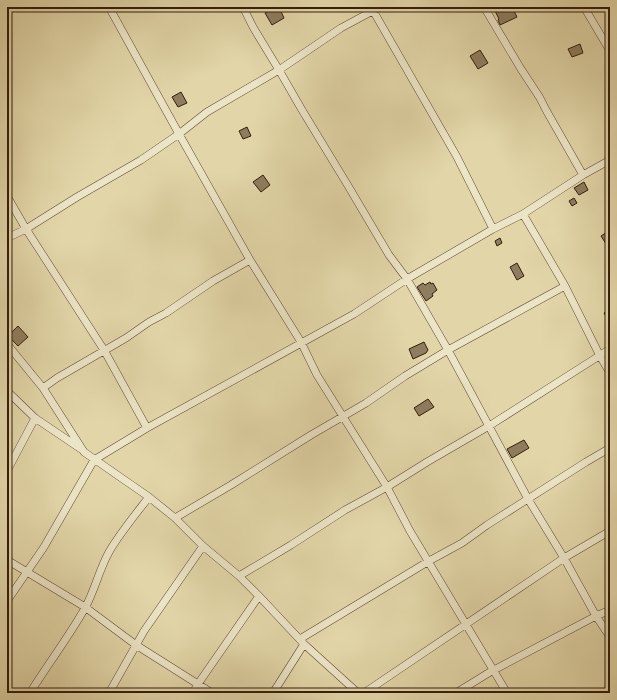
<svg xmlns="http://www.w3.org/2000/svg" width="617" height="700" viewBox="0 0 617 700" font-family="'EB Garamond',serif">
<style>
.building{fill:#8e7d5e;stroke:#331c0e}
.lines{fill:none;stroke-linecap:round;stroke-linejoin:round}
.street-casing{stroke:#5f4a34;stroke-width:8}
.street{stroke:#ece4c6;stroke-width:7}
</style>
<rect width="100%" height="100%" fill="#e2d6a8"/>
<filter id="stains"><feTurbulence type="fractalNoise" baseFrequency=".005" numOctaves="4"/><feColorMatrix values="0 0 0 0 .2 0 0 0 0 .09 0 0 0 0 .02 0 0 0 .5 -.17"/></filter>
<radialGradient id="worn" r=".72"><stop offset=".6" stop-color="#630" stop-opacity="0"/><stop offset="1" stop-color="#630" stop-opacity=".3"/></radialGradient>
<path class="building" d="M276 7H279L284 18 272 25 265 13Z
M498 7H512L517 17 500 25 498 20 499 19 494 9Z
M580 44 583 53 572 57 568 49Z
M480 50 488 63 478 69 470 56Z
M181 92 187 103 178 107 172 97Z
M247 127 251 136 243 139 239 131Z
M263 175 270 185 261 192 253 182Z
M584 182 588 190 579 195 574 188Z
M574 198 577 203 572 206 569 201Z
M610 230V250L601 236Z
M500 238 502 243 497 246 495 241Z
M517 263 524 276 517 280 510 267Z
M430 282 431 284 433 283 437 290 432 294 433 296 426 301 417 287 423 283 425 285Z
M610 309V323L604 313Z
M18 326 28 337 18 346 8 336Z
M424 342 428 350 426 353 413 359 409 349Z
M428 399 434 407 419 416 414 408Z
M524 440 529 448 512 458 507 449Z"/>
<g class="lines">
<g class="street-casing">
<path id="street" d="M109 7 179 134 250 260 301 342 317 375 387 487 410 531 507 693
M243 7 253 27 279 70 302 110 347 184 389 255 407 279 448 350 528 499 564 558 596 616 610 637
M371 7 457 157 493 229
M484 7 521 69 540 98 546 110 583 175
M584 7 610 51
M7 196 26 229 104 350 147 428
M523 214 565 286 600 356 610 373
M7 238 26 229 77 197 141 160 179 134 207 112 279 70 341 28 380 7
M7 344 43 388 84 452 149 497 175 518 203 546 239 576 259 596 304 644 358 693
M43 388 57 378 126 338 149 322 166 313 213 281 250 260
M7 391 35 418 81 449
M7 471 35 418
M175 518 231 485 311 435 366 403 405 376 448 350 565 286
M7 560 85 607 136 645 212 693
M239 576 291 545 345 510 387 487 427 462 489 426 610 349
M7 601 44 547 94 460 147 428 354 314 407 279 493 229 523 214 583 175 610 160
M300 639 429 561 462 543 487 525 586 462 610 448
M30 693C48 664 68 638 85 608 95 590 99 570 109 552 120 533 135 515 149 497
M109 693 144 631 203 546
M193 693 198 684 259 596
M273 693 304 644
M364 693 564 558 610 531
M456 693 490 672 596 616 610 610"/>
</g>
<use href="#street" class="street"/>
</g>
<rect width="617" height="700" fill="none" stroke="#e2d6a8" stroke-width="24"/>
<rect x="8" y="8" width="601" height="684" fill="none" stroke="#331c0e" stroke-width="2"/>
<rect x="12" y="12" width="593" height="676" fill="none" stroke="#331c0e"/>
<rect width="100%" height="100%" filter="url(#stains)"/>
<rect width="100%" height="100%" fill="url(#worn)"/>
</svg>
